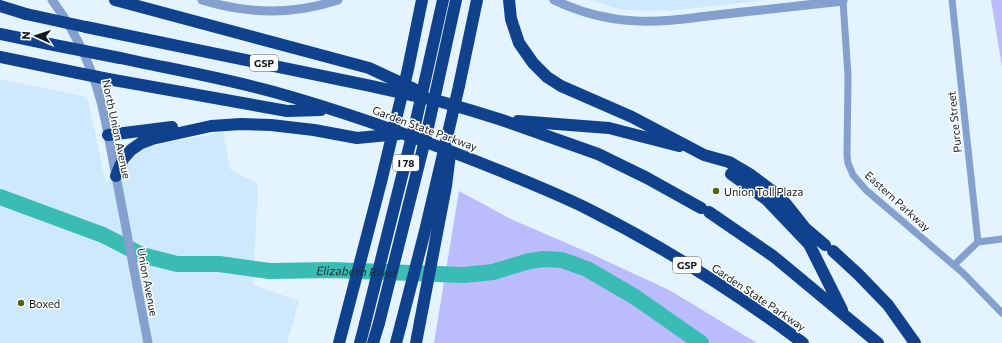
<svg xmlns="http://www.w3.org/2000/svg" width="1002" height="343" viewBox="0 0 1002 343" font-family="Commissioner,sans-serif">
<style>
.built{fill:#cee9fb}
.forest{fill:#bbbcfb}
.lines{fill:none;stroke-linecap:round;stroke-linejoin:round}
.river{stroke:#3abcb5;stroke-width:16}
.minor{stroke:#83a0cf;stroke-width:7}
.tertiary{stroke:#83a0cf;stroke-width:9}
.motorway{stroke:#10418d;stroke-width:12}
.motorway-bridge{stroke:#10418d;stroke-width:12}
.poi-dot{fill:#55640a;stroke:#fff;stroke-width:1.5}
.labels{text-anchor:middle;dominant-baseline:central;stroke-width:3;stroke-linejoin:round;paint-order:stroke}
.shield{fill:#fff;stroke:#585f63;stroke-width:1}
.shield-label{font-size:10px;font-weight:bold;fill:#101a20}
.street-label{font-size:11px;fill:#101a20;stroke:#fff}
.poi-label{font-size:11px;fill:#101a20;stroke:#fff;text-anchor:start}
.water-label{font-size:12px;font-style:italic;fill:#1b312f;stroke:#fff}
</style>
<rect width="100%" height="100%" fill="#e3f4fe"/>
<path class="built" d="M589 0H767L669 11 623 10Z
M0 79 87 97 106 183 145 147 223 132 230 169 258 184 253 285 299 301 287 343H0Z"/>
<path class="forest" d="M991 0H1002V67Z
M459 191 513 220 587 252 669 290 757 343H434Z"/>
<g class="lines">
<path class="river" id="s1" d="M0 197 103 235 142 255 177 264H219L269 271 332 270 464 275 493 272 529 261 544 259 562 260 587 269 635 297 701 343"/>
<path class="minor" d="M952 0 978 242
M843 1 848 76 847 156 848 163 853 175 866 190 963 273 1002 313
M954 265 978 242 1002 239"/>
<path class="tertiary" d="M52 0C79 36 96 75 105 119L148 343
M202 0C247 14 293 15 338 0
M554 0C619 31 666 21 734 13 770 9 806 5 843 1V0"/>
<path class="motorway" d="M115 0 369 68 414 89
M509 0 511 19 519 43 533 63 547 77 561 86 632 117 704 155 729 162 751 175 775 193 786 204 805 228 825 245
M0 6 26 14
M86 27 371 86 442 102 473 111 502 120 598 154 647 178 701 208
M0 34 49 44
M0 57 78 73
M120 58C171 69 223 78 274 92 342 111 407 134 473 160 511 175 549 190 586 208 662 246 735 292 803 343
M108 79 287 111 321 110
M459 86 477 0
M518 121 609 128 679 146
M108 135 172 127
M731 174 767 200 809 244 842 310
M116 176 123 159 131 150 141 143 152 139 211 126 241 124 271 125 314 130 357 138 399 134
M709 212 773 256 878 343
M833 251 858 274 888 305 915 343
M339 343 381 182
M360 343 365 324
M373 343 379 323
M396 343 401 324
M416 343 420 322"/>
<path class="motorway-bridge" d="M26 14 86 27
M49 44 120 58
M78 73 108 79
M381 182 408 69 422 0
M420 322 446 186 450 154
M379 323 427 132 456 0
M365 324 417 116 443 0
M401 324 425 231 459 86"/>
</g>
<g class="poi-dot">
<circle cx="716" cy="191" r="4"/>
<circle cx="21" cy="303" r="4"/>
</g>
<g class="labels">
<g class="shield">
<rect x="250" y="55" width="28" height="16" rx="3"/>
<rect x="393" y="155" width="26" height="16" rx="3"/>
<rect x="673" y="257" width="28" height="16" rx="3"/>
</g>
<g class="shield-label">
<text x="264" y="63">GSP</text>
<text x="406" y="163">I 78</text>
<text x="687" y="265">GSP</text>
</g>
<g class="street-label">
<text transform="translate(954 122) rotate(-96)">Purce Street</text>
<text transform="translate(425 128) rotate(20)">Garden State Parkway</text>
<text transform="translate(117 129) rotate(78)">North Union Avenue</text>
<text transform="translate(898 201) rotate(42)">Eastern Parkway</text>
<text transform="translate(148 282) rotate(79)">Union Avenue</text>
<text transform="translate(759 297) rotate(34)">Garden State Parkway</text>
</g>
<g class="poi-label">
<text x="724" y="191">Union Toll Plaza</text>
<text x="29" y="303">Boxed</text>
</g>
<g class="water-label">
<text stroke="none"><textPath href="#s1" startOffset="370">Elizabeth River</textPath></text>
</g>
</g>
<g transform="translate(36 36) rotate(273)" stroke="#ffffff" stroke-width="3" paint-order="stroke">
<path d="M0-3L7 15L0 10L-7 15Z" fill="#101a20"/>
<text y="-6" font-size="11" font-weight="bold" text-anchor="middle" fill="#101a20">N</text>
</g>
</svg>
